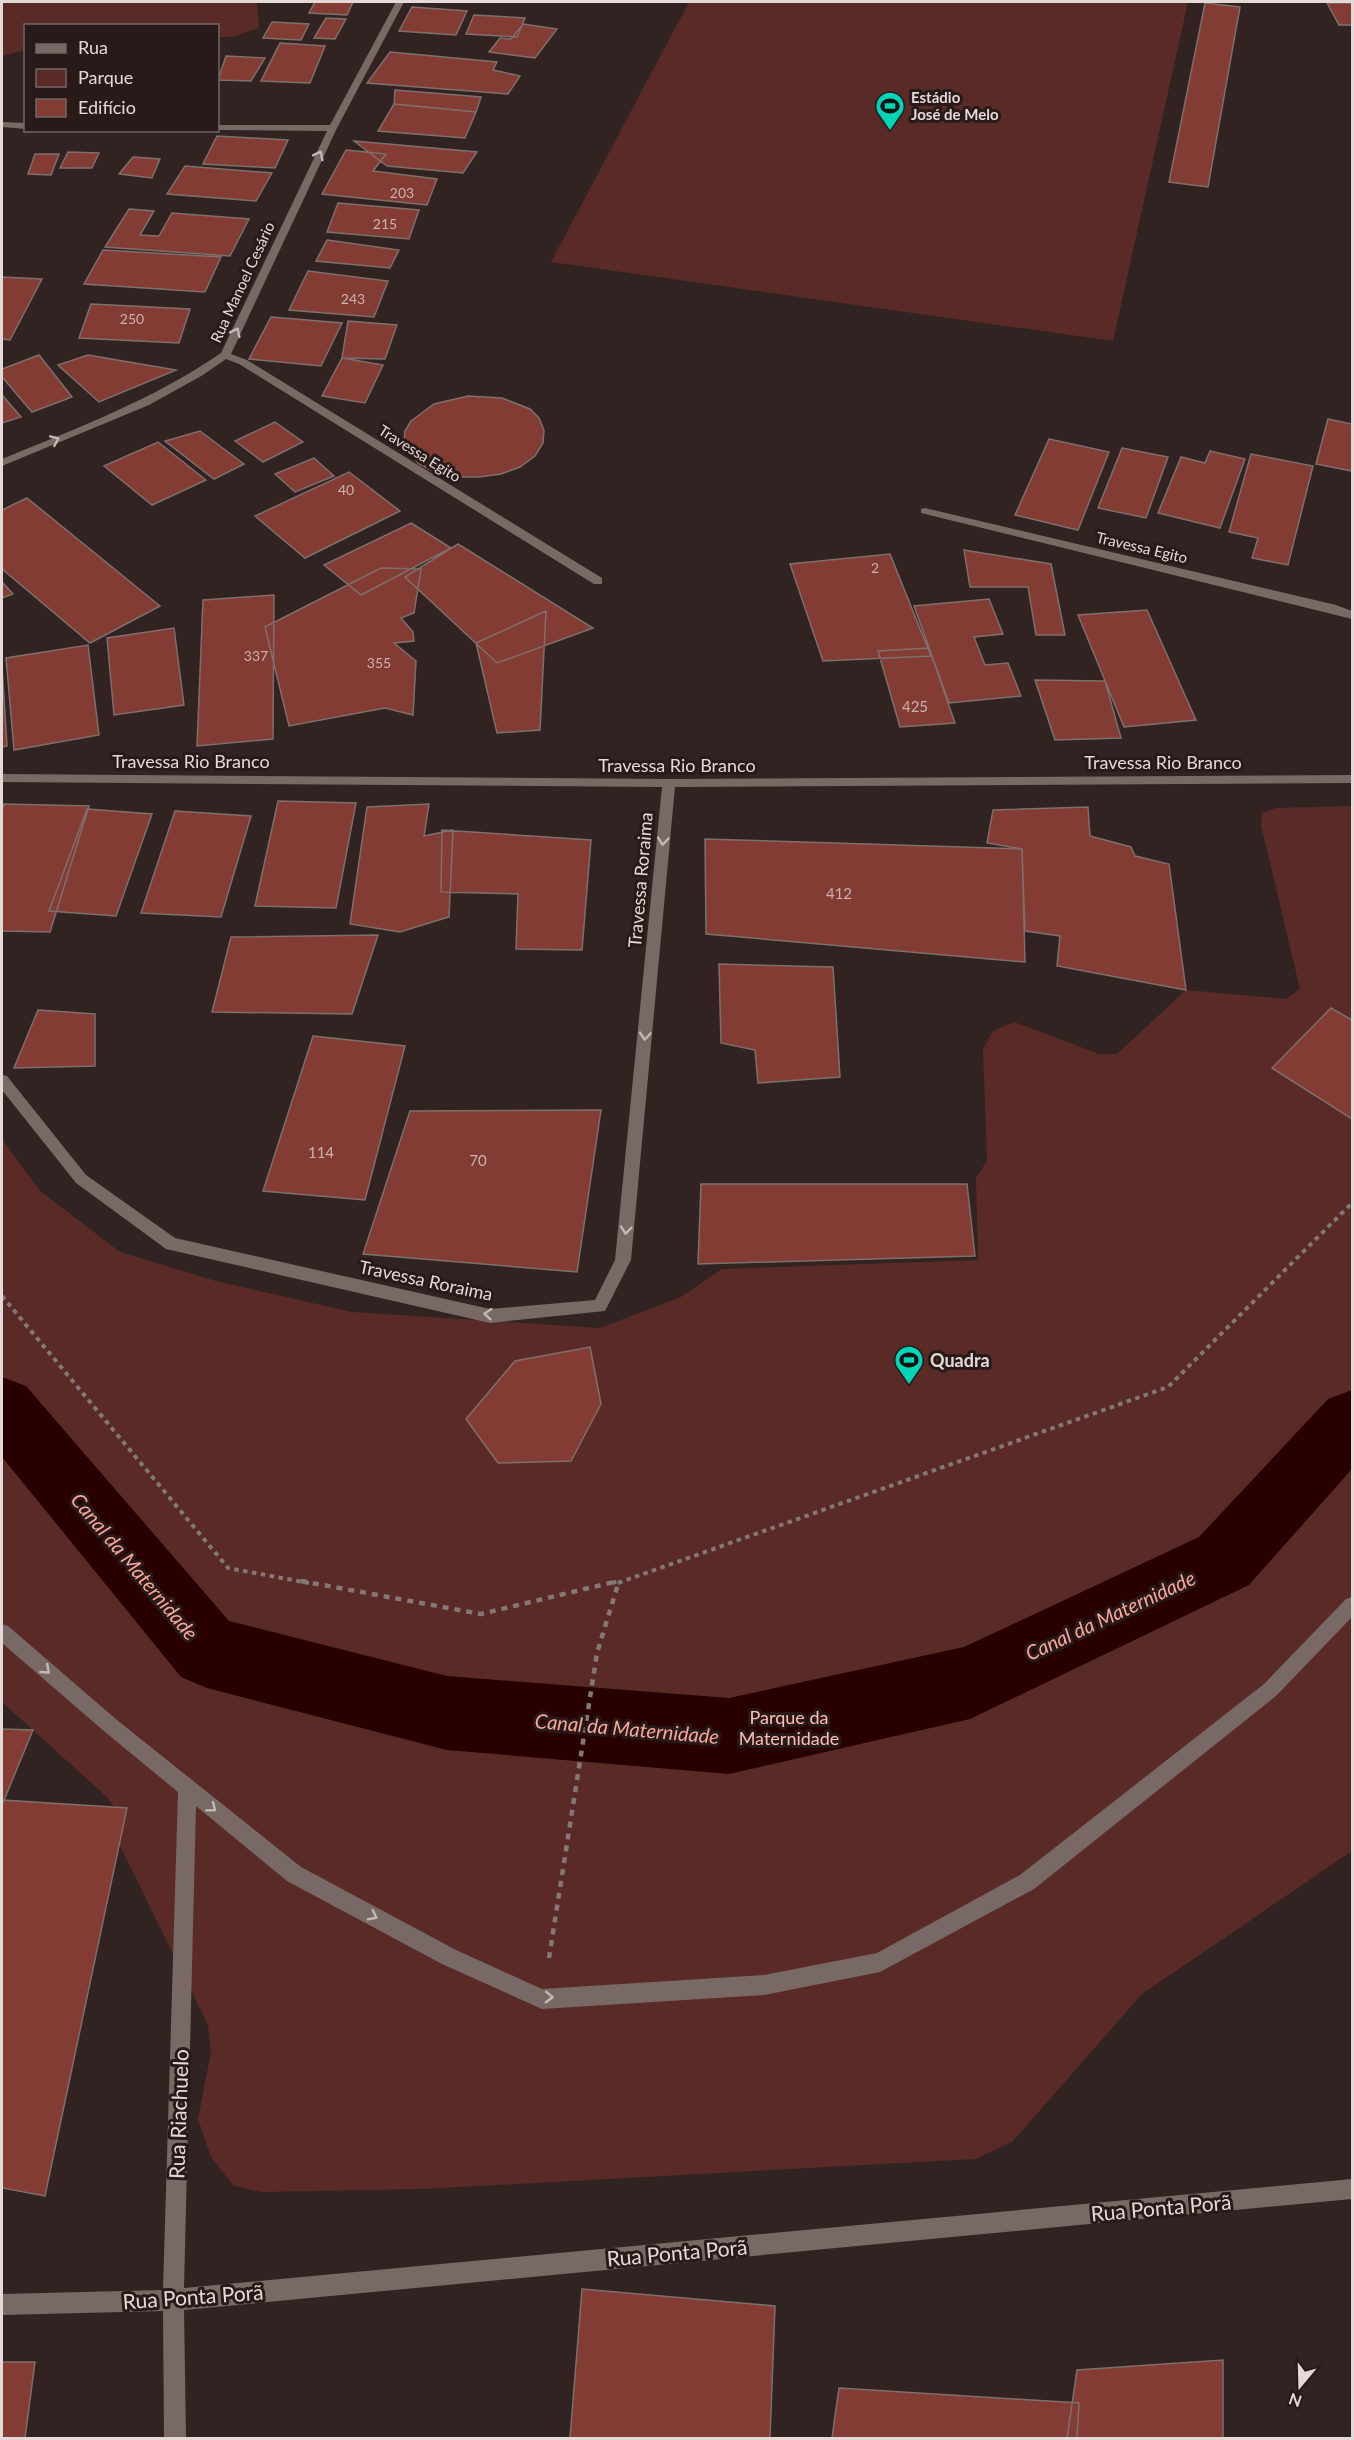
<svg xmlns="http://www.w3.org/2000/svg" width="1354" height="2440" viewBox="0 0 1354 2440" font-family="Lato,sans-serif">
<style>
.green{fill:#5a2b26}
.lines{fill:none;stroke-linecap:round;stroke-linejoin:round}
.canal{fill:#280000;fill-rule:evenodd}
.building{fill:#823c34;stroke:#7f6f6c;stroke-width:1.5}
.path-far1{stroke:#837876;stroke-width:4;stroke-dasharray:4.5 4.5;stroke-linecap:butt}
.path{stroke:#837876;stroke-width:4.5;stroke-dasharray:6 6;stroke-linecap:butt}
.minor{fill:#796966;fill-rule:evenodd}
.oneway{stroke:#c3b8b6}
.labels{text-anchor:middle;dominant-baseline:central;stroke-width:6;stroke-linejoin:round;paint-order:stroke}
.far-number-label{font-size:14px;fill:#cbb2af}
.far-poi-label{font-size:15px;font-weight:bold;fill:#e3dad8;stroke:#271a18;text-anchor:start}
.far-street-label{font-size:15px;fill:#e3dad8;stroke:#271a18}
.number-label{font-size:15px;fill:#cbb2af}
.street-label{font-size:18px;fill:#e3dad8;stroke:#271a18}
.poi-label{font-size:18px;font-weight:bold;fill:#e3dad8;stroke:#271a18;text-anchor:start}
.park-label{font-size:18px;fill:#febdb4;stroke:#271a18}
.water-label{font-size:20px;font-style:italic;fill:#fba69b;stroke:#271a18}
.near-street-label{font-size:21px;fill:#e3dad8;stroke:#271a18}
</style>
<rect width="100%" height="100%" fill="#312321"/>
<path class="green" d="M2 2H257L259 28 232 37H218V26H26L25 50 2 56Z
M689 2H1188L1113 341 551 262Z
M1352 806V1851L1142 1994 1012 2142 975 2159 423 2189 262 2192 234 2186 211 2157 198 2119 211 2052 208 2025 114 1834 118 1813 108 1798 2 1702V1139L40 1191 120 1252 216 1281 352 1312 600 1328 681 1297 722 1269 978 1260 976 1178 987 1161 983 1049 993 1031 1014 1022 1099 1054H1117L1186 990 1286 999 1300 989 1261 825 1262 813 1276 808Z"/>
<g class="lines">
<path class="canal" d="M2 1377 26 1386 229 1621 447 1676 729 1698 964 1647 1199 1537 1328 1399 1352 1390V1469L1249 1585 970 1719 729 1774 447 1750 207 1688 181 1677 2 1457Z"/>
</g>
<path class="building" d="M315 2H353L347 15 309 13Z
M1205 3 1240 7 1208 187 1169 182Z
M1327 3H1352V25H1339Z
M412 7 467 11 456 35 399 31Z
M474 15 525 18 517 37 466 34Z
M326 18 346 19 335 39 314 38Z
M272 22 309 24 301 40 263 38Z
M523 24 557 29 535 58 489 52 500 38 511 39Z
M280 43 325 46 310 83 261 81Z
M390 52 497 62 493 70 520 76 508 94 367 83Z
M226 56 265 58 251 81 218 80Z
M395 90 481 97 476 112 394 104Z
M394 104 476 112 465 138 378 131Z
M217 136 288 140 275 168 203 164Z
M354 141 477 152 463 173 387 166Z
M346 150 386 154 373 171 437 179 427 205 322 194Z
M68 152 99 153 92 168H60Z
M35 154H59L51 175 28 174Z
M133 157 160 159 152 178 119 174Z
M185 166 272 173 256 201 167 194Z
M338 203 419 210 409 239 327 232Z
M129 209 154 211 140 235 159 236 172 213 249 219 230 256 105 247Z
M327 240 399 250 390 268 316 261Z
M103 250 221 257 205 292 84 284Z
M308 271 388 281 374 317 289 310Z
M2 277 42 279 10 340 2 339Z
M91 304 190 309 179 343 79 338Z
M271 317 342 323 321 366 249 359Z
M348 321 397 325 385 359 342 358Z
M39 355 72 397 32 412 2 377V369Z
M88 355 176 370 99 402 58 365Z
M342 358 383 365 365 403 322 396Z
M2 395 21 417 2 423Z
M468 396 502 398 530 409 539 418 544 430 543 443 535 456 520 467 501 474 479 477H455L435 472 419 464 408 452 404 442 405 431 411 421 434 404Z
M1328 419 1352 424V471L1316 464Z
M275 422 303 442 263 462 235 441Z
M200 431 244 464 214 479 165 441Z
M1049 439 1109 452 1078 530 1015 515Z
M158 442 206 480 152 505 104 466Z
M1122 448 1168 457 1146 518 1098 508Z
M1210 451 1245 459 1220 528 1158 513 1181 457 1205 463Z
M1251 454 1313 466 1288 565 1252 558 1258 538 1229 532Z
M314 458 334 476 295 492 275 474Z
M349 472 400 511 305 558 255 516Z
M27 498 160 606 90 643 2 569V510Z
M411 523 451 548 361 595 324 565Z
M458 544 593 628 497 663 405 577Z
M964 550 1051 564 1065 635H1036L1028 587H970Z
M890 554 931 656 823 661 790 564Z
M381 568 421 569 414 613 401 618 413 632 414 641 394 643 416 661 413 715 385 708 289 726 265 627Z
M2 582 13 594 2 598Z
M274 595 273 739 197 746 203 600Z
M989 599 1003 634 974 637 985 665 1008 663 1021 696 949 703 914 606Z
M1147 610 1196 720 1124 727 1078 615Z
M546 611 540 730 497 733 476 643Z
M174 628 184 705 114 715 107 638Z
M88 645 99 735 14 750 6 658Z
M929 648 955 723 900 727 878 651Z
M2 666 7 746 2 747Z
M1035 680 1105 681 1121 738 1055 740Z
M278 801 356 803 336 908 255 906Z
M4 804 89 806 50 932 2 931V811Z
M429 804 424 836 453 830 449 917 400 932 350 924 367 807Z
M1088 807 1090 836 1131 847 1135 856 1169 864 1186 990 1057 966 1060 936 1025 931 1022 849 987 843 993 810Z
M87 809 152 814 116 916 49 911Z
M175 811 251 816 221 917 141 913Z
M442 830 591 840 582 950 516 949 518 894 441 892Z
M705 839 1022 849 1025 962 706 934Z
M378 935 352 1014 212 1012 231 937Z
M719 964 833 967 840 1077 758 1083 755 1050 721 1043Z
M1331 1008 1352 1020V1119L1272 1068Z
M38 1010 95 1014V1066L14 1068Z
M313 1036 405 1046 365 1200 263 1191Z
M601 1110 577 1272 363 1254 410 1111Z
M701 1184H967L975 1256 698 1264Z
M590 1347 601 1404 571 1461 498 1463 466 1419 515 1361Z
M2 1729 33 1730 2 1805Z
M2 1800 127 1808 45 2196 2 2188Z
M582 2289 775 2306 770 2438H570Z
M1223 2360V2438H1067L1077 2370Z
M2 2362H35L25 2438H2Z
M839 2388 1079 2403 1077 2438H832Z"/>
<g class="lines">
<path class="path-far1" d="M2 1296 228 1568 309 1583
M612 1583 619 1581
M618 1583 1168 1387 1352 1203"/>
<path class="path" d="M301 1581 481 1614 618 1581
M549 1958 597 1653 619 1581"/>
<path class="minor" d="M396 2H404L337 128 231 354 247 360 602 578V584H594L239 364 226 359 203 375 149 405 2 466V459C77 428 153 400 221 353L327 131 218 130V125H330Z
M2 122 26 123V129L2 127Z
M925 508 1336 605 1352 611V619L921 513V509Z
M2 774 669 779 1352 775V783L675 787 631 1260 605 1311 490 1323 166 1249 76 1183 2 1090V1075L7 1076 86 1175 175 1238 490 1309 595 1300 615 1260 662 787 2 782Z
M1352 1597V1617L1276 1696 1034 1889 880 1972 764 1995 542 2009 442 1964 287 1881 196 1806 184 2288 1352 2179V2199L184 2310 186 2438H164L163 2311 2 2315V2294L163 2290 178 1792 105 1732 2 1643V1624L8 1626 117 1720 301 1867 456 1950 542 1989 764 1975 877 1953 1020 1875 1264 1684 1346 1599Z"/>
</g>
<defs><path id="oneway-chevron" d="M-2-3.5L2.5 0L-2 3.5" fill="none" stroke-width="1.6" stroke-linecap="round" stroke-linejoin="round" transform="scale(1.5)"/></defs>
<g class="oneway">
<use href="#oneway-chevron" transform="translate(319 155) rotate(-64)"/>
<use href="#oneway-chevron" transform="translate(236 332) rotate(-64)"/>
<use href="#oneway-chevron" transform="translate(55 440) rotate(-23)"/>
<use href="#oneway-chevron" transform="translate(663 841) rotate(95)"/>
<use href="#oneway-chevron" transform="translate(645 1036) rotate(95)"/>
<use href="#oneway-chevron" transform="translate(626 1230) rotate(95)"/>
<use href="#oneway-chevron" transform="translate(488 1314) rotate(-175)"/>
<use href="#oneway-chevron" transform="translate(46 1670) rotate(41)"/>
<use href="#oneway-chevron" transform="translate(212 1808) rotate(39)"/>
<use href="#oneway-chevron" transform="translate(373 1916) rotate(28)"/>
<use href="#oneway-chevron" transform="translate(549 1997) rotate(1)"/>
</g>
<defs>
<g id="stadium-pin" transform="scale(1.5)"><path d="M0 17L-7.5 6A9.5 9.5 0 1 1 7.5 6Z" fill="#00d5b7" stroke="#271a18"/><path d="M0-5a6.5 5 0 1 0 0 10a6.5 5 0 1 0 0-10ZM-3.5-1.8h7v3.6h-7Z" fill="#111"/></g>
</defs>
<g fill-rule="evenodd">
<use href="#stadium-pin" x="890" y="106"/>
<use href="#stadium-pin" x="909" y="1360"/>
</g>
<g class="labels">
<g class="far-number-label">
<text x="402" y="192">203</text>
<text x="385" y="223">215</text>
<text x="353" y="298">243</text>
<text x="132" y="318">250</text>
<text x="346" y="489">40</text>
<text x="875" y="567">2</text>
<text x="256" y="655">337</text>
<text x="379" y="662">355</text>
</g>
<g class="far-poi-label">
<text x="911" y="97">Estádio<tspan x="911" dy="17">José de Melo</tspan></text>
</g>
<g class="far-street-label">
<text transform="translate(242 282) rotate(-65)">Rua Manoel Cesário</text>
<text transform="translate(420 453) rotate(32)">Travessa Egito</text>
<text transform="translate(1142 547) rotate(13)">Travessa Egito</text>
</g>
<g class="number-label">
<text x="915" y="706">425</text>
<text x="839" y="893">412</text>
<text x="321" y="1152">114</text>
<text x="478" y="1160">70</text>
</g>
<g class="street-label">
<text x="191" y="761">Travessa Rio Branco</text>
<text x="1163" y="762">Travessa Rio Branco</text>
<text x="677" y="765">Travessa Rio Branco</text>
<text transform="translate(640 880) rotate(-85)">Travessa Roraima</text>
<text transform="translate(426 1280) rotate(12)">Travessa Roraima</text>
</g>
<g class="poi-label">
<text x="930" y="1360">Quadra</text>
</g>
<g class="park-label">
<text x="789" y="1717">Parque da<tspan x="789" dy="21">Maternidade</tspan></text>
</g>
<g class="water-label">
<text transform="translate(135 1566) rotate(50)">Canal da Maternidade</text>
<text transform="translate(1110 1615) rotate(-25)">Canal da Maternidade</text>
<text transform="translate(627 1728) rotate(5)">Canal da Maternidade</text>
</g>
<g class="near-street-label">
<text transform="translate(178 2114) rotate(-88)">Rua Riachuelo</text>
<text transform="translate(1161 2207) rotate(-5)">Rua Ponta Porã</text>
<text transform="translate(677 2252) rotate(-5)">Rua Ponta Porã</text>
<text transform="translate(193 2296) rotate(-4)">Rua Ponta Porã</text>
</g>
</g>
<rect width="1354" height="2440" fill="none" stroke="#e3dad8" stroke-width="6"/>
<rect x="24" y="24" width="195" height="108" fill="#271a18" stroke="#726765" stroke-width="1.5"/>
<rect x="36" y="44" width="30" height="9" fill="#796966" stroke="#726765" stroke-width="1.5"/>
<text x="78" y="54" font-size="18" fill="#e3dad8">Rua</text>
<rect x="36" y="69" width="30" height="18" fill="#5a2b26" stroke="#726765" stroke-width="1.5"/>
<text x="78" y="84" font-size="18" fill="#e3dad8">Parque</text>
<rect x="36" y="99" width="30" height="18" fill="#823c34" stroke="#726765" stroke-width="1.5"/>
<text x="78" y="114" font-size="18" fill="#e3dad8">Edifício</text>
<g transform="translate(1300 2386) rotate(199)" stroke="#271a18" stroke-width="4.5" paint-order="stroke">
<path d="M0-4.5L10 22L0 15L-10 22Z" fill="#e3dad8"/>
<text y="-9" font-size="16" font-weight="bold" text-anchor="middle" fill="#e3dad8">N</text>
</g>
</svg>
